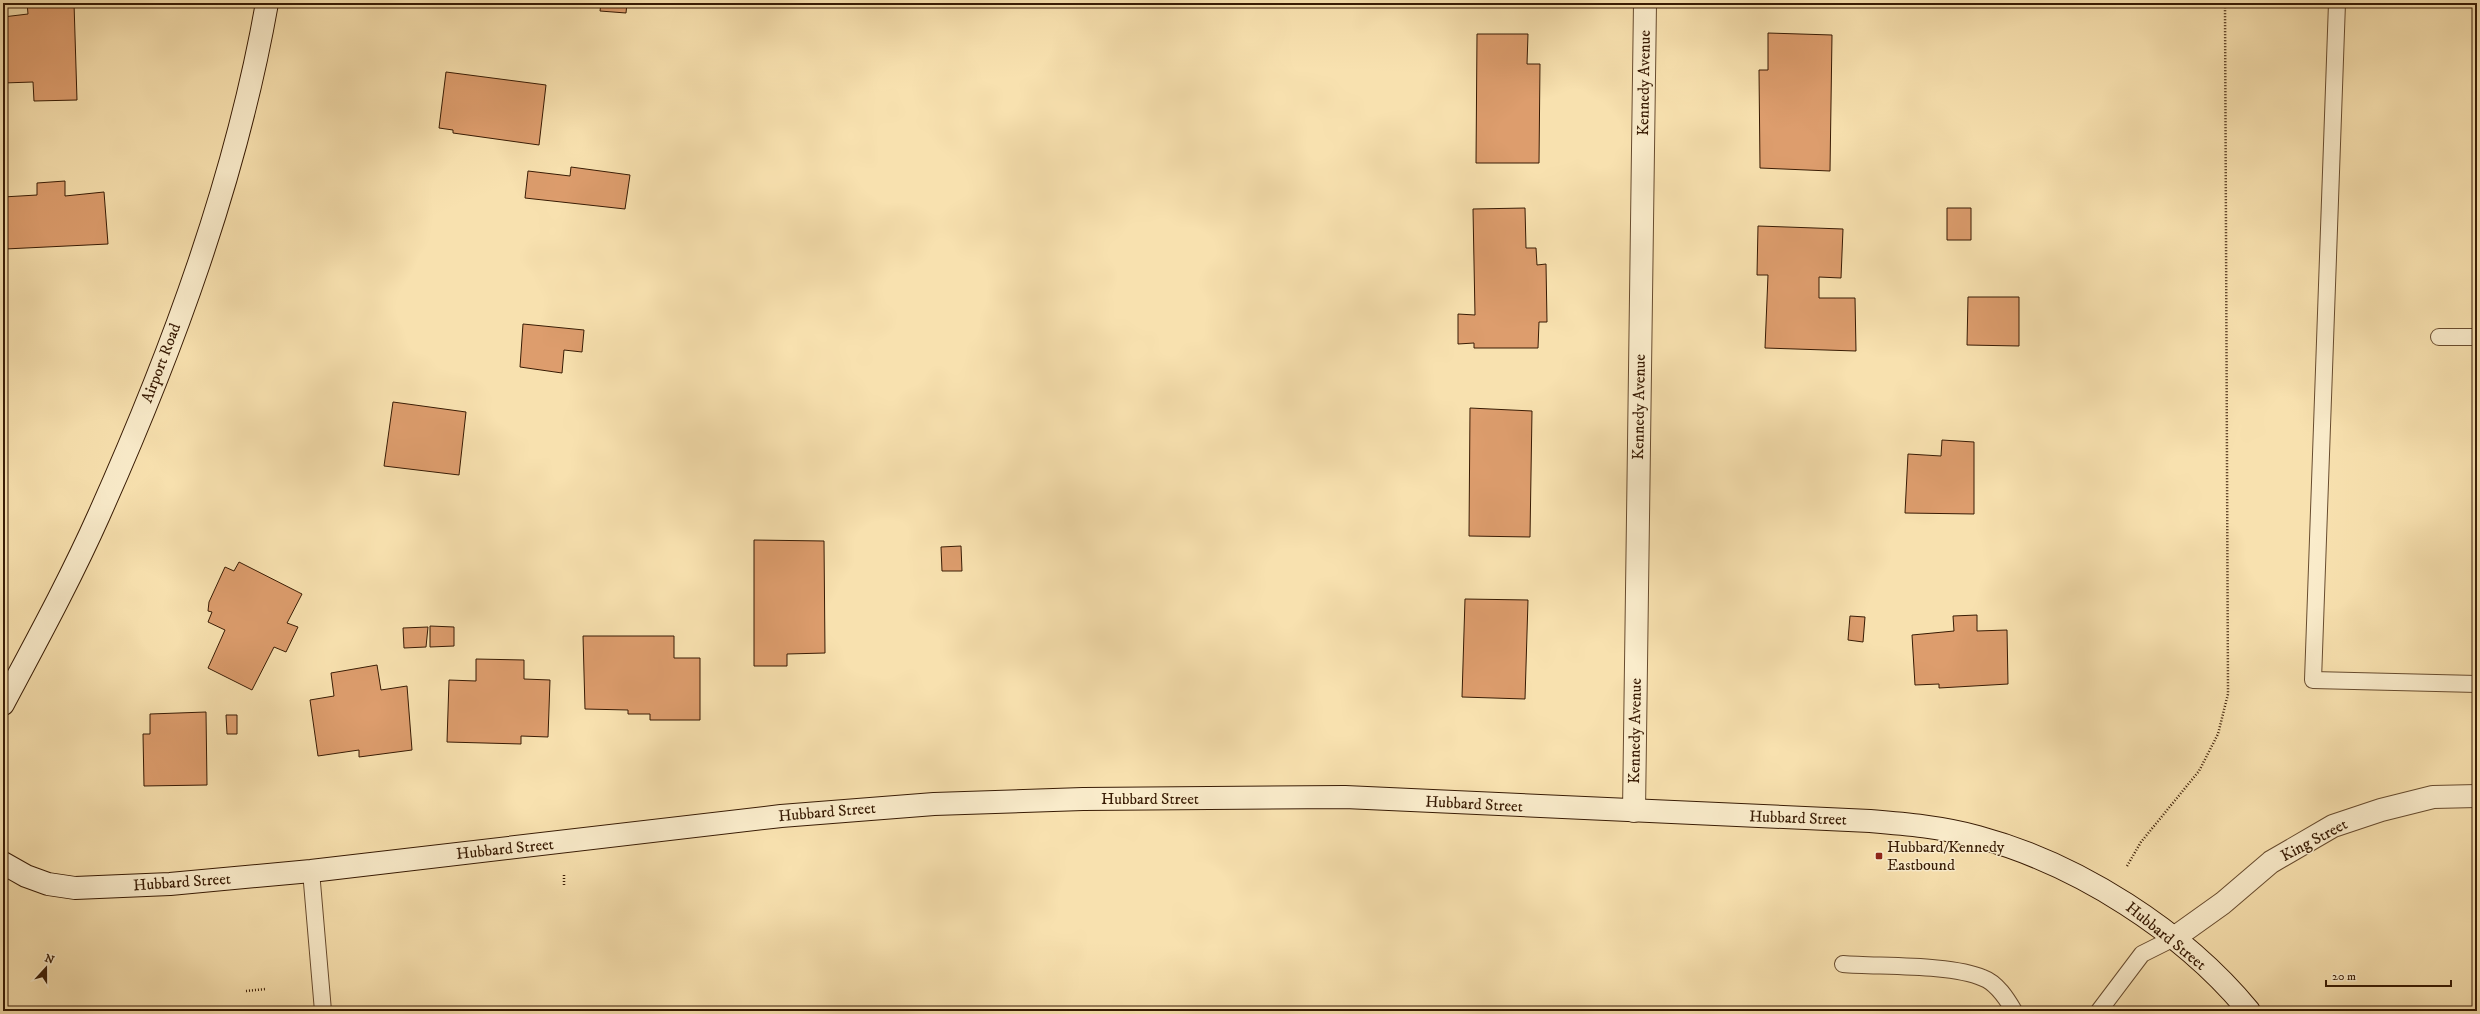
<svg xmlns="http://www.w3.org/2000/svg" width="2480" height="1014" viewBox="0 0 2480 1014" font-family="'IM FELL DW Pica',serif">
<style>
.building{fill:#dd9d6d;stroke:#381b04}
.lines{fill:none;stroke-linecap:round;stroke-linejoin:round}
.lane-casing{stroke:#684c2f;stroke-width:18}
.street-casing{stroke:#684c2f;stroke-width:24}
.secondary-casing{stroke:#381b04;stroke-width:24}
.path{stroke:#381b04;stroke-width:2.5;stroke-dasharray:1 2;stroke-linecap:butt}
.lane{stroke:#faeccb;stroke-width:16}
.street{stroke:#faeccb;stroke-width:22}
.secondary{stroke:#faeccb;stroke-width:22}
.poi-dot{fill:#8f2418;stroke:#faeccb;stroke-width:1.5}
.labels{text-anchor:middle;dominant-baseline:central;stroke-width:3;stroke-linejoin:round;paint-order:stroke}
.street-label{font-size:16px;fill:#381b04;stroke:#faeccb}
.poi-label{font-size:16px;fill:#381b04;stroke:#faeccb;text-anchor:start}
</style>
<rect width="100%" height="100%" fill="#f8e1af"/>
<filter id="stains"><feTurbulence type="fractalNoise" baseFrequency=".005" numOctaves="4"/><feColorMatrix values="0 0 0 0 .2 0 0 0 0 .09 0 0 0 0 .02 0 0 0 .5 -.17"/></filter>
<radialGradient id="worn" r=".72"><stop offset=".6" stop-color="#630" stop-opacity="0"/><stop offset="1" stop-color="#630" stop-opacity=".3"/></radialGradient>
<path class="building" d="M27 3H74L77 100 34 101 33 82 3 83V17L28 14Z
M601 3H627L626 13 600 11Z
M1768 33 1832 35 1830 171 1760 168 1759 70H1768Z
M1477 34H1528L1527 64H1540L1539 163H1476Z
M446 72 546 85 539 145 453 133V130L439 128Z
M571 167 630 175 625 209 525 198 528 171 570 176Z
M65 181V196L104 192 108 244 5 249 3 197 37 195V183Z
M1525 208 1526 248H1536L1537 265 1546 264 1547 322H1539L1538 348H1474V343L1458 344V314L1475 315 1473 209Z
M1947 208H1971V240H1947Z
M1758 226 1843 229 1841 278 1819 277V298H1855L1856 351 1765 348 1768 275H1757Z
M1968 297H2019V346L1967 345Z
M523 324 584 330 582 352 564 350 562 373 520 367Z
M393 402 466 412 459 475 384 466Z
M1470 408 1532 411 1530 537 1469 536Z
M1942 440 1974 442V514L1905 513 1908 454 1941 456Z
M754 540 824 541 825 653 787 654V666H754Z
M961 546 962 571H942L941 547Z
M239 562 302 594 287 623 298 627 286 652 274 647 252 690 208 668 225 630 208 622 212 612 208 611 209 602 225 567 234 571Z
M1465 599 1528 600 1525 699 1462 697Z
M1977 615V631L2007 630 2008 684 1939 688V684L1915 685 1912 635 1954 631 1953 616Z
M1850 616 1865 617 1863 642 1848 640Z
M430 626 454 627V646L430 647Z
M428 627 426 647 404 648 403 628Z
M583 636H674V658H700V720H650V714H628V710L585 709Z
M476 659 524 660V679L550 680 548 737 521 736V744L447 742 449 680 476 681Z
M377 665 381 690 407 686 412 750 359 757V750L318 756 310 700 334 696 331 673Z
M206 712 207 785 144 786 143 734H150V714Z
M226 715H237V734H227Z"/>
<g class="lines">
<g class="lane-casing">
<path id="lane" d="M2337 3 2313 680 2477 684
M2439 337H2477
M311 871 323 1011
M1843 964C1880 967 1951 964 1983 978 1997 983 2007 999 2014 1011
M2099 1011 2142 954 2174 938"/>
</g>
<g class="street-casing">
<path id="street" d="M1634 811 1645 3
M2174 938 2223 903 2271 862 2333 826 2381 810 2433 797 2477 796"/>
</g>
<g class="secondary-casing">
<path id="secondary" d="M3 704C36 642 70 580 99 515 172 352 236 179 267 3
M3 863 26 876 48 884 75 888 170 884 311 871 781 816 934 804 1083 799 1345 797 1870 821C1906 824 1942 827 1978 837 2078 864 2183 931 2249 1011"/>
</g>
<path class="path" d="M2127 866 2141 842 2199 771 2218 734 2228 694 2225 3
M564 875V887
M246 991 266 989"/>
<use href="#lane" class="lane"/>
<use href="#street" class="street"/>
<use href="#secondary" class="secondary"/>
</g>
<rect class="poi-dot" x="1875" y="852" width="8" height="8" rx="2"/>
<g class="labels">
<g class="street-label">
<text transform="translate(1644 83) rotate(-89)">Kennedy Avenue</text>
<text transform="translate(161 363) rotate(-69)">Airport Road</text>
<text transform="translate(1639 407) rotate(-89)">Kennedy Avenue</text>
<text transform="translate(1635 731) rotate(-89)">Kennedy Avenue</text>
<text x="1150" y="799">Hubbard Street</text>
<text transform="translate(1474 804) rotate(3)">Hubbard Street</text>
<text transform="translate(827 812) rotate(-5)">Hubbard Street</text>
<text transform="translate(1798 818) rotate(2)">Hubbard Street</text>
<text transform="translate(2314 840) rotate(-28)">King Street</text>
<text transform="translate(505 849) rotate(-6)">Hubbard Street</text>
<text transform="translate(182 882) rotate(-4)">Hubbard Street</text>
<text transform="translate(2166 936) rotate(39)">Hubbard Street</text>
</g>
<g class="poi-label">
<text x="1887" y="847">Hubbard/Kennedy<tspan x="1887" dy="18">Eastbound</tspan></text>
</g>
</g>
<rect width="2480" height="1014" fill="none" stroke="#f8e1af" stroke-width="16"/>
<rect x="4" y="4" width="2472" height="1006" fill="none" stroke="#381b04" stroke-width="2"/>
<rect x="8" y="8" width="2464" height="998" fill="none" stroke="#381b04"/>
<g transform="translate(46 968) rotate(21)" stroke="#faeccb" stroke-width="3" paint-order="stroke">
<path d="M0-3L7 15L0 10L-7 15Z" fill="#381b04"/>
<text y="-6" font-size="11" font-weight="bold" text-anchor="middle" fill="#381b04">N</text>
</g>
<path d="M2326 980v6h125v-6" fill="none" stroke="#381b04" stroke-width="2"/>
<text x="2332" y="980" font-size="12" fill="#381b04" stroke="#faeccb" stroke-width="3" paint-order="stroke">20 m</text>
<rect width="100%" height="100%" filter="url(#stains)"/>
<rect width="100%" height="100%" fill="url(#worn)"/>
</svg>
